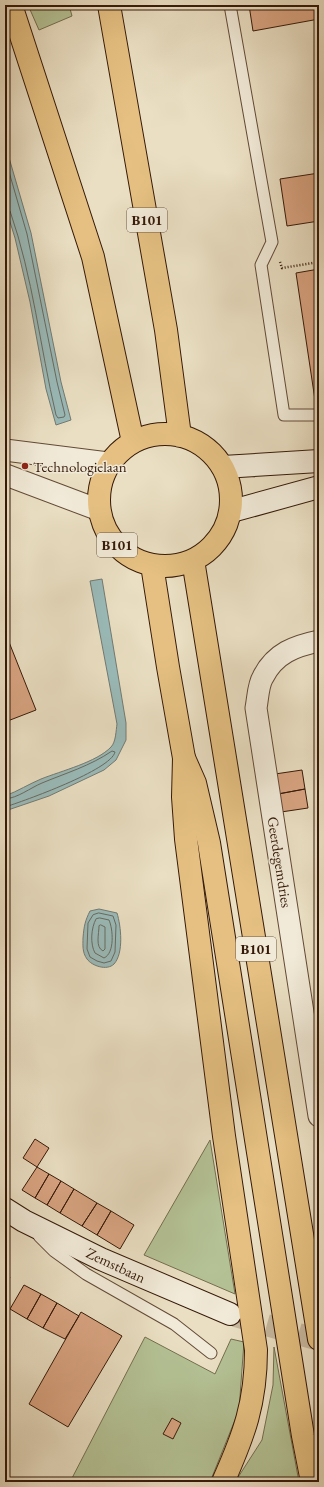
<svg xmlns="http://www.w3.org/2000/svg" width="324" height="1487" viewBox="0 0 324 1487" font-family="'EB Garamond',serif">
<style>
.green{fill:#b4c295;stroke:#746e4e}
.water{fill:#9abbba;stroke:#727a73}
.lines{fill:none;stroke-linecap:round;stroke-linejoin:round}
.shore{stroke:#686a61;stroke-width:1}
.building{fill:#d9a482;stroke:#351908}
.secondary-tunnel{stroke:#c6b79e;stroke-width:22;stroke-dasharray:22 11;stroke-linecap:butt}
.lane-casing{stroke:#624a37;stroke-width:13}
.street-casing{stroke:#624a37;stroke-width:23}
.secondary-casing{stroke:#351908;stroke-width:24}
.primary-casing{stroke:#351908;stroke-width:24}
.highway-casing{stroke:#351908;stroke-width:24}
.path{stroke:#351908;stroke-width:2.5;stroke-dasharray:1 2;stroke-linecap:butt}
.lane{stroke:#f1ead8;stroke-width:11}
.street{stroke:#f1ead8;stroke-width:21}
.secondary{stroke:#f1ead8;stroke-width:22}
.primary{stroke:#e5c082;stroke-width:22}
.highway{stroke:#e5c082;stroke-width:22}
.poi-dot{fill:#8f2418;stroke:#f1ead8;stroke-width:1.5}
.labels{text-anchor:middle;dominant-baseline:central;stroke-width:3;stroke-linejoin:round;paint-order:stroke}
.shield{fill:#f1ead8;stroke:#6d5846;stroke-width:1}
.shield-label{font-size:14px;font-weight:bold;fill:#351908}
.poi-label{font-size:15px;fill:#351908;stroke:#f1ead8;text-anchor:start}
.street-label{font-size:15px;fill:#351908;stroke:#f1ead8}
</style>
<rect width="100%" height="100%" fill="#eadfc3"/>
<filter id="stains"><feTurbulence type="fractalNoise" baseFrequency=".005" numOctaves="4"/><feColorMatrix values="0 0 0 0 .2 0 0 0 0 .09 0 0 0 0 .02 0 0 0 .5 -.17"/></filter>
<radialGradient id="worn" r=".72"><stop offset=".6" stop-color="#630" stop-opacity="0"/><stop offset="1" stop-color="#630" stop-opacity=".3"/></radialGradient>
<path class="green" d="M28 5H69L72 16 39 30Z
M210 1140 235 1294 144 1255Z
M145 1337 215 1374 231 1339 244 1342 239 1410 210 1482H70Z
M274 1347 299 1482H235L262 1440 273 1385Z"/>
<path class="water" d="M5 144 31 233 61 382 71 420 56 425 46 389 30 302 15 238 5 206Z
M102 579 126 723V740L116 760 104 770 49 796 5 811V796C18 791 29 784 41 779 61 771 97 762 111 747 116 742 116 730 117 724L90 581Z
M99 909 117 913C121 926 124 953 114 964 107 971 92 966 87 959 82 952 83 945 83 938 84 926 85 921 90 911Z"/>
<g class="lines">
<path class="shore" d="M5 158 27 234 57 382 65 415 64 417 58 418 56 415C40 347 33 277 10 211L5 208
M5 799C18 798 30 788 42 783 66 773 90 766 112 751L115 752C111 770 24 801 5 807
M99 913 113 916 116 925 115 952 111 961 104 963 97 961 90 957 87 949 88 923 93 915Z
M100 918 109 920C113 929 115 953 104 958L95 953C90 944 91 928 96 919Z
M101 925 105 927V949L103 951C95 947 99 934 99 926Z"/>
</g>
<path class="building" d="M249 5H319V19L253 31Z
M319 173V221L287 226 280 179Z
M319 269V400H315L296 273Z
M5 632 36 710 5 722Z
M302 770 305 789 278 794 275 774Z
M305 789 308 808 281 812 278 794Z
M316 855H319V896H316Z
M35 1139 49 1148 37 1167 23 1158Z
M37 1167 49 1174 35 1198 22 1190Z
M49 1174 61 1181 47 1205 35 1198Z
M61 1181 74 1189 60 1213 47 1205Z
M74 1189 97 1203 82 1226 60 1213Z
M97 1203 111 1211 97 1235 82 1226Z
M111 1211 134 1225 120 1249 97 1235Z
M5 1274 10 1277 5 1286Z
M24 1285 41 1294 27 1319 10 1309Z
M41 1294 57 1303 43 1328 27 1319Z
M57 1303 79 1316 65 1339 43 1328Z
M81 1312 122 1336 68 1427 29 1404Z
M172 1418 181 1423 173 1439 163 1434Z"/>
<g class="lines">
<path class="secondary-tunnel" d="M235 1316 319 1340"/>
<g class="lane-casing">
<path id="lane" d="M230 5 272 242 261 265 284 415H319
M39 1236 54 1251 86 1274 174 1324 211 1353"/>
</g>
<g class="street-casing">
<path id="street" d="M5 450 108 463
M6 475 99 510
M319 641C295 646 275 653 263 677 258 685 258 698 256 708L319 1116"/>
</g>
<g class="secondary-casing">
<path id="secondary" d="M223 467 319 461
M232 511 319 487
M5 1209 24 1221 101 1259 230 1314"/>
</g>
<g class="primary-casing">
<path id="primary" d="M184 758 183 797 186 839 224 1136 256 1350C256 1403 244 1435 223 1482"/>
</g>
<g class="highway-casing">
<path id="highway" d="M11 5 93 257 133 442
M109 5 166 330 180 436
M99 500a66 66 0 1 1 132 0a66 66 0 1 1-132 0Z
M193 560 319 1339
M152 565 168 667 184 758 195 783 209 843 303 1436 312 1482"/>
</g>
<path class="path" d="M280 262 282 268 319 262"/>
<use href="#lane" class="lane"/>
<use href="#street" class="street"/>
<use href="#secondary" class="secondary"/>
<use href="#primary" class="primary"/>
<use href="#highway" class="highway"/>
</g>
<circle class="poi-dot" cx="25" cy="466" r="4"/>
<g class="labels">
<g class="shield">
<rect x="127" y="208" width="40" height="24" rx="3"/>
<rect x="97" y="533" width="40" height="24" rx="3"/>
<rect x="236" y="937" width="40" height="24" rx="3"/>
</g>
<g class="shield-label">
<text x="147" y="220">B101</text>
<text x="117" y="545">B101</text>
<text x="256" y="949">B101</text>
</g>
<g class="poi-label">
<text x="33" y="466">Technologielaan</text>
</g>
<g class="street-label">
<text transform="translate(280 862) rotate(81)">Geerdegemdries</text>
<text transform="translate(116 1265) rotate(25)">Zemstbaan</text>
</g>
</g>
<rect width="324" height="1487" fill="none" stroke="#eadfc3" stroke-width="20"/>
<rect x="6" y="6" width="312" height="1475" fill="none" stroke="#351908" stroke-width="2"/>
<rect x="10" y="10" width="304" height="1467" fill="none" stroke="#351908"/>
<rect width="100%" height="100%" filter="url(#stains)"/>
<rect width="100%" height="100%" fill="url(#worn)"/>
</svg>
